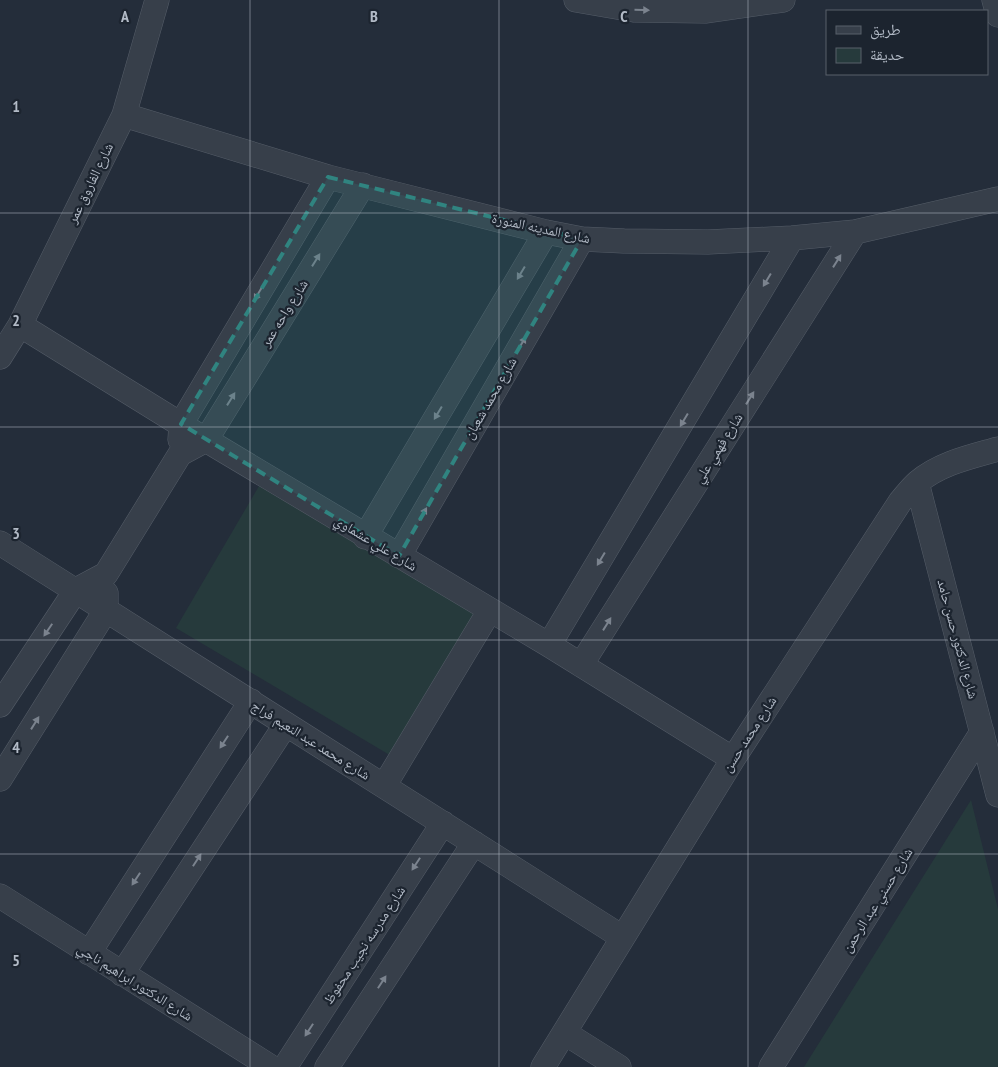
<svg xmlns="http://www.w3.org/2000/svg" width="998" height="1067" viewBox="0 0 998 1067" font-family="'PT Sans Narrow','Noto Naskh Arabic',sans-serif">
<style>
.green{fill:#263a3c}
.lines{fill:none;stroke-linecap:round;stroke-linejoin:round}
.minor-casing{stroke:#555d68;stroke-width:25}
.minor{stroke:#373f4a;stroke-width:24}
.oneway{fill:#7b838e}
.marked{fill:#308480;fill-opacity:0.2;stroke:#308480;stroke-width:4;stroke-dasharray:10 6;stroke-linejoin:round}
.grid{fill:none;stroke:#b2bac6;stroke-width:1;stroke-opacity:0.55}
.labels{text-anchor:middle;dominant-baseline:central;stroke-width:4.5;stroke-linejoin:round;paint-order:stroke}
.street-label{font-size:14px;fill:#b2bac6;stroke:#1c242f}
.grid-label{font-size:16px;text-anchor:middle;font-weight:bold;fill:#b2bac6;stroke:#1c242f;stroke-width:4.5;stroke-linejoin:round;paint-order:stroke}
</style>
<rect width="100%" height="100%" fill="#242d3a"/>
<path class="green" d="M259 486 476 615 393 757 176 628Z
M971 800 998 909V1067H804Z"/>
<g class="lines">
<g class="minor-casing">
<path id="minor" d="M576 0 634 10 705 11 783 0
M994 0 998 15
M124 115 328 177 546 232 582 239 624 241 708 242 792 238 855 232 998 199
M20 325 206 440 549 645 733 759
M0 357 20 325 124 115 157 0
M180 440 181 424 328 177
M917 483 998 795
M365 537 546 232
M0 543 622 937
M399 556 582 239
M549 645 792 238
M581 665 855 232
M0 705 76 590 106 574 180 454 206 440 363 185
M0 779 106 610V593
M384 786 490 610
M0 896 271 1067
M89 953 251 701
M122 974 286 724
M565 1033 619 1067
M285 1067 443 823
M327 1067 474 843
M543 1067 733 759 900 502C906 495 911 488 918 482 941 463 970 457 998 449
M771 1067 982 732"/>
</g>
<use href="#minor" class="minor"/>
</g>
<defs><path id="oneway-solid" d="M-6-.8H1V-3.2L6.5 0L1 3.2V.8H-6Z" transform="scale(1.25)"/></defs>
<g class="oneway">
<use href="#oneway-solid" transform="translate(642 10) rotate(1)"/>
<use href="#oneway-solid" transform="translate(316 260) rotate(-58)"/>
<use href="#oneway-solid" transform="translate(837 261) rotate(-58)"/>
<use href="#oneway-solid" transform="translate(521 273) rotate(121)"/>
<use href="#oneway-solid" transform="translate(767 280) rotate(121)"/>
<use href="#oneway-solid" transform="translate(258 294) rotate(121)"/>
<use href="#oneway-solid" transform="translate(522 343) rotate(-60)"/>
<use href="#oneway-solid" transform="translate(750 398) rotate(-58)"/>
<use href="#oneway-solid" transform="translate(231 399) rotate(-58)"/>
<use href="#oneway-solid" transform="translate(438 413) rotate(121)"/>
<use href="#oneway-solid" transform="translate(684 420) rotate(121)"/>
<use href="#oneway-solid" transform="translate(423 514) rotate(-60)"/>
<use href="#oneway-solid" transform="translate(601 559) rotate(121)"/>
<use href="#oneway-solid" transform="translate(607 624) rotate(-58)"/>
<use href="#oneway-solid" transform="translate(48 630) rotate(124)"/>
<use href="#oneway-solid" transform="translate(35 723) rotate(-58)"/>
<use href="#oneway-solid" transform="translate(224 742) rotate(123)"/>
<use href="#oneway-solid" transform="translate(197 860) rotate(-57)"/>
<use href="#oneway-solid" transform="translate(416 864) rotate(123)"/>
<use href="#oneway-solid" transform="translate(136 879) rotate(123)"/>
<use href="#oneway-solid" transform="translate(382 982) rotate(-57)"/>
<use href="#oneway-solid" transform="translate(309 1030) rotate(123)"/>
</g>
<path class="marked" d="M328 177 582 239 399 556 181 424Z"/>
<path class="grid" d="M250 0V1067M499 0V1067M748 0V1067M0 213H998M0 427H998M0 640H998M0 854H998"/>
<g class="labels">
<g class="street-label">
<text transform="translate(90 183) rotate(-64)">شارع الفاروق عمر</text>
<text transform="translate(541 228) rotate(12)">شارع المدينه المنورة</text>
<text transform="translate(284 313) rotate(-58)">شارع واحه عمر</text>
<text transform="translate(490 398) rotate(-60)">شارع محمد شعبان</text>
<text transform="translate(718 448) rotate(-58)">شارع فهمي علي</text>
<text transform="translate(376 543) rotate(31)">شارع علي عشماوي</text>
<text transform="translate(958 639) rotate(75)">شارع الدكتور حسن حامد</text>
<text transform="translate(749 734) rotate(-57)">شارع محمد حسن</text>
<text transform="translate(311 740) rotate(32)">شارع محمد عبد النعيم فراج</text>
<text transform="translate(877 900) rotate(-58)">شارع حسني عبد الرحمن</text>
<text transform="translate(364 945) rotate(-57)">شارع مدرسه نجيب محفوظ</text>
<text transform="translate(135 982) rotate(32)">شارع الدكتور ابراهيم ناجي</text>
</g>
</g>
<g class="grid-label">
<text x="125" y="22">A</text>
<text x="374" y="22">B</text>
<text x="624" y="22">C</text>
<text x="16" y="112">1</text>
<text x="16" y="326">2</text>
<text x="16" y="539">3</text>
<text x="16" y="753">4</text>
<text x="16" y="966">5</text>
</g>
<rect x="826" y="10" width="162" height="65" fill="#1c242f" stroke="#58606b"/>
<rect x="836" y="26" width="25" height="8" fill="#373f4a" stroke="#58606b"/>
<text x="870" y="35" font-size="15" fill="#b2bac6">طريق</text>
<rect x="836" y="48" width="25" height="15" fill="#263a3c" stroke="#58606b"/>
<text x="870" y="60" font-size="15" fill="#b2bac6">حديقة</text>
</svg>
